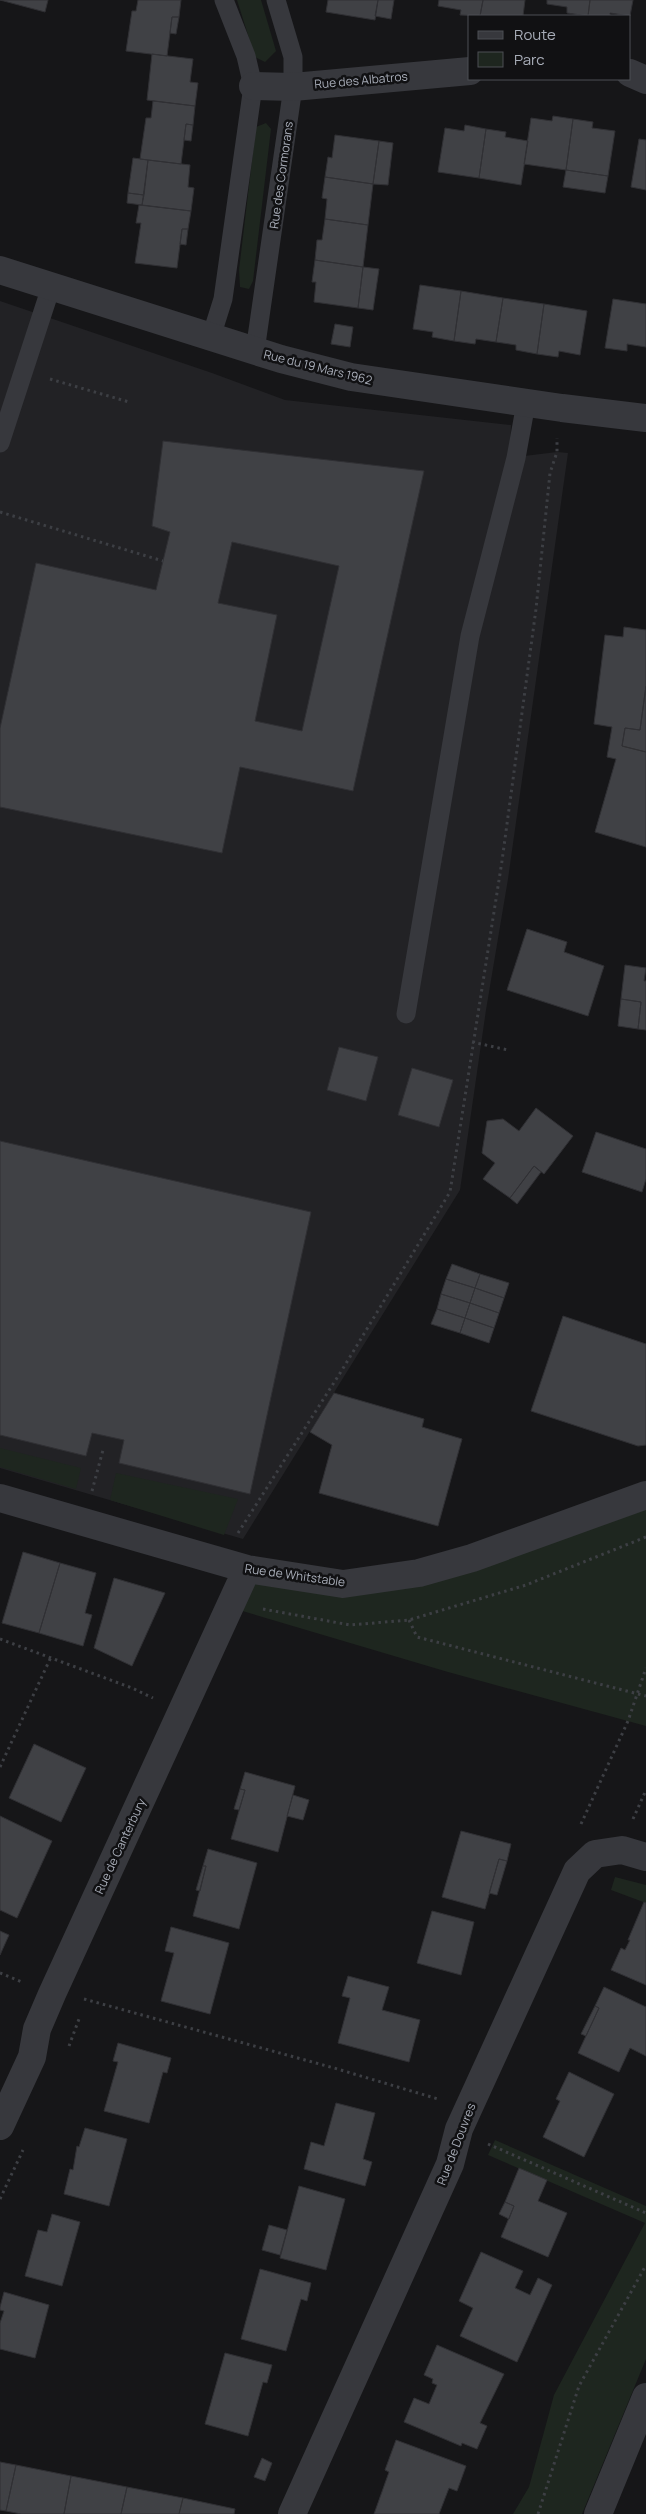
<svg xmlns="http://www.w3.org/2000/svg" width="646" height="2514" viewBox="0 0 646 2514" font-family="Manrope,sans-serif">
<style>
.built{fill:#222225}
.green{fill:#1e261f}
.building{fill:#404145;stroke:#303034;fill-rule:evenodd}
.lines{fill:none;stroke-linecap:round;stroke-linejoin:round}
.path{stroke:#3d3f44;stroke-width:3;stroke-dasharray:2.5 4;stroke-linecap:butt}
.service{stroke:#37383d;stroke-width:19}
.minor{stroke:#37383d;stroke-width:28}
.labels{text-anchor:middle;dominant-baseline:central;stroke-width:5;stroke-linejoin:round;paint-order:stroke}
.street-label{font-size:12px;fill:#a8adb8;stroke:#111113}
</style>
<rect width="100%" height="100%" fill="#161618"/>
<path class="built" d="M0,301L212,373L285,400L511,425L510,452L516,457L557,452L568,453L508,879L486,1010L460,1190L243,1539L0,1468Z"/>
<path class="green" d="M237,0H261L276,51L265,62L255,57Z
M266,123L271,129L253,281L249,289L240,287L239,270L256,127Z
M0,1448L81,1468L76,1489L0,1467Z
M116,1473L238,1499L224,1535L110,1500Z
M646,1495V1726L448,1672L229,1607L247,1569L343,1584Z
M615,1877L646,1885V1903L611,1890Z
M495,2140L646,2206V2359L582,2514H513L529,2487L554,2395L645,2223L488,2155Z"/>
<path class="building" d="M0,0H48L45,12Z
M138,0H181L179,17H172L167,56L126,51L132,11H136Z
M328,0H378L375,20L326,12Z
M378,0H394L391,19L375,16Z
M439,0H483L480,16L460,15L461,10L438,6Z
M483,0H525L523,16H480Z
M547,0H590L588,16L567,13V7L547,4Z
M590,0H633L630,16L610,13V16H588Z
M172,17H179L176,34L170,33Z
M152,54L193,59L190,82L198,83L195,106L147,100Z
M153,101L195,106L193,125L186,124L181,164L140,159L146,118H151Z
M553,116L573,119L566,170L524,164L531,118L552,121Z
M573,119L593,122L592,128L615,131L608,176L566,170Z
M186,124L193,125L191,141L184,140Z
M465,125L486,129L479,178L438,172L445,128L464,131Z
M486,129L506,132L505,137L528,141L521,185L479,178Z
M335,135L379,141L373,184L325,177L328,157L332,158Z
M639,139L646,140V190L631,187Z
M379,141L393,143L388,185L373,184Z
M133,158L148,160L144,195L128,193Z
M148,160L190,165L188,187L194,188L191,211L142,205Z
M566,170L608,176L605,193L563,187Z
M325,177L373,184L368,225L325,219L327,199L322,198Z
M128,193L144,195L142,205L127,203Z
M139,205L191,211L188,229H182L177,268L135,263L141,223H136Z
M325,219L368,225L363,267L315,260L317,240H322Z
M182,229H188L186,245L180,244Z
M315,260L363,267L358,308L314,302L316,282H312Z
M363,267L379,269L373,310L358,308Z
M420,285L461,291L454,341L432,337L433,332L413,329Z
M461,291L503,298L496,342L476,339L475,344L454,341Z
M503,298L544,304L537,354L516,350V345L496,342Z
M613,299L646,304V347L627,344V351L605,348Z
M544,304L587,311L580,355L559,351L558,357L537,354Z
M335,324L353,327L350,347L331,344Z
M163,441L424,471L353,791L240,767L222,853L0,807V728L36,563L156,590L170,532L152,526ZM232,542L339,566L302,731L255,721L277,615L218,603Z
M624,627L646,630V686L640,730L625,728L622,746L646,752V847L595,832L616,759L607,757L612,727L594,724L605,635L623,637Z
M646,686V752L622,746L625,728L640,730Z
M527,929L567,942L564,952L604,966L588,1016L507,990Z
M625,965L646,968L644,981H646V1030L638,1029L641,1002L621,999Z
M621,999L641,1002L638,1029L618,1026Z
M339,1047L378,1057L366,1101L327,1090Z
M412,1068L453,1080L439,1127L398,1115Z
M536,1108L573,1136L544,1174L534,1166L510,1198L483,1179L495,1163L482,1153L487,1121L503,1119L519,1131Z
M596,1132L646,1149V1179L642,1192L582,1172Z
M0,1141L311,1212L250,1494L119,1463L124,1440L92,1433L86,1456L0,1435Z
M534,1166L541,1172L517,1204L510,1198Z
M452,1264L480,1274L475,1288L446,1279Z
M480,1274L509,1283L504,1298L475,1288Z
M446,1279L475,1288L470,1303L441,1294Z
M475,1288L504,1298L499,1313L470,1303Z
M441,1294L470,1303L465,1318L437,1309Z
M470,1303L499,1313L494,1328L465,1318Z
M437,1309L465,1318L460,1333L431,1324Z
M563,1316L646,1344V1445L638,1446L531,1411Z
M465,1318L494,1328L489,1343L460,1333Z
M334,1393L424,1419L422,1427L462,1439L438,1526L319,1493L332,1445L310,1432Z
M23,1552L60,1563L39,1633L2,1623Z
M60,1563L96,1573L85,1613L92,1615L83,1646L39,1633Z
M114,1578L165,1593L132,1666L94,1648Z
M34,1744L86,1768L61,1822L9,1798Z
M245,1772L295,1786L278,1852L231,1839L245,1790L240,1789Z
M240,1789L245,1790L239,1810L234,1809Z
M293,1795L309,1800L303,1820L287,1816Z
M0,1816L52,1841L17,1918L0,1910Z
M461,1831L511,1844L507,1861L499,1859L485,1909L442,1897Z
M208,1849L257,1863L239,1929L193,1916L206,1866H203Z
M499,1859L507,1861L497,1895L489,1893Z
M203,1866H206L200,1891L196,1890Z
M644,1902L646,1903V1985L611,1970L621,1948L625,1950L630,1940H628Z
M432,1911L474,1922L461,1975L417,1963Z
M171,1927L229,1943L210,2014L161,2001L174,1953L165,1951Z
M0,1931L9,1935L0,1955Z
M348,1976L389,1987L382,2010L420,2020L409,2062L338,2043L350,1998L342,1996Z
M604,1987L646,2007V2056L630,2048L619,2072L578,2053L599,2008L595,2006Z
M595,2006L599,2008L586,2036L581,2034Z
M118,2043L171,2058L167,2073L163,2072L149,2123L104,2111L118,2062L113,2061Z
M569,2072L614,2094L584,2157L543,2137L560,2101L556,2099Z
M336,2103L375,2113L363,2159L372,2162L365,2186L304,2169L311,2142L324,2146Z
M85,2128L127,2139L109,2206L64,2194L70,2169L73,2170L77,2146L79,2147Z
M519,2168L547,2180L538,2201L567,2213L548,2257L501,2237L514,2206L505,2202Z
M299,2186L345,2199L326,2270L280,2258Z
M505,2202L514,2206L509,2219L499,2214Z
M52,2214L80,2222L62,2286L25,2276L38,2230L47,2232Z
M269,2225L287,2230L280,2255L262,2250Z
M481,2252L523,2271L515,2288L530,2295L538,2278L552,2285L517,2362L460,2336L473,2308L459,2301Z
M260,2269L311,2283L307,2301L301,2299L286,2351L241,2339Z
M4,2292L49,2305L35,2358L0,2349V2323L4,2311L0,2310V2307Z
M437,2345L504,2374L480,2423L487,2426L477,2449L462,2443L461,2446L404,2422L414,2398L429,2404L437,2385L432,2383L433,2379L424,2375Z
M225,2353L272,2365L267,2383L263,2382L248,2436L205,2424Z
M396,2440L466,2466L457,2491L449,2488L439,2514H374L389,2472L385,2470Z
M262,2458L272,2463L265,2481L254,2477Z
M0,2462L16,2465L6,2511L0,2510Z
M16,2465L71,2476L64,2514H21L6,2511Z
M71,2476L127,2487L121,2514H64Z
M127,2487L183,2498L179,2514H121Z
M183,2498L235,2509L234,2514H179Z"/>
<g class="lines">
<path class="path" d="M50,379L129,402
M0,512L163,561
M472,1042L508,1050
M92,1491L103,1450
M238,1533L342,1370L450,1192L502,861L536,609L550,473L557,452V438
M263,1609L350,1625L409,1620L526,1585L646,1537
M409,1620L417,1637L646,1696
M0,1639L132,1688L153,1698
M0,1767L51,1657
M633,1819L646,1790
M581,1824L628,1721L646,1668
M0,1973L22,1982
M84,1999L334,2068L438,2099
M69,2046L79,2019
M488,2144L646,2213
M0,2199L23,2150
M538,2514L579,2386L646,2265"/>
<path class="service" d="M211,337L223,299L253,86L246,56L224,0
M255,351L293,87V57L276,0
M0,443L51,287
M406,1014L470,636L516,458L526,403"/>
<path class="minor" d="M630,73L646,80
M253,86L293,87L470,71
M0,270L281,359L351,377L562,408L646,418
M0,1498L247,1569L343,1584L419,1573L472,1558L646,1495
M0,2126L32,2057L37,2029L52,1994L247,1569
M292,2514L450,2164L459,2129L577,1871L595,1854L622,1850L646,1857
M598,2514L646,2397"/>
</g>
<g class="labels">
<g class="street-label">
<text transform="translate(361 80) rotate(-5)">Rue des Albatros</text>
<text transform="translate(281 175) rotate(-82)">Rue des Cormorans</text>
<text transform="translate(318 367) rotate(14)">Rue du 19 Mars 1962</text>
<text transform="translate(295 1575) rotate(8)">Rue de Whitstable</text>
<text transform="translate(120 1846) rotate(-65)">Rue de Canterbury</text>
<text transform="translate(456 2144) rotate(-69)">Rue de Douvres</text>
</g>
</g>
<rect x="468" y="15" width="162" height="65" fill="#111113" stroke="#4d4f55"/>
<rect x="478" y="31" width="25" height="8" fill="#37383d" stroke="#4d4f55"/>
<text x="514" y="40" font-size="15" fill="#a8adb8">Route</text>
<rect x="478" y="52" width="25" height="15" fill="#1e261f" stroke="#4d4f55"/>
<text x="514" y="65" font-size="15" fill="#a8adb8">Parc</text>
</svg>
